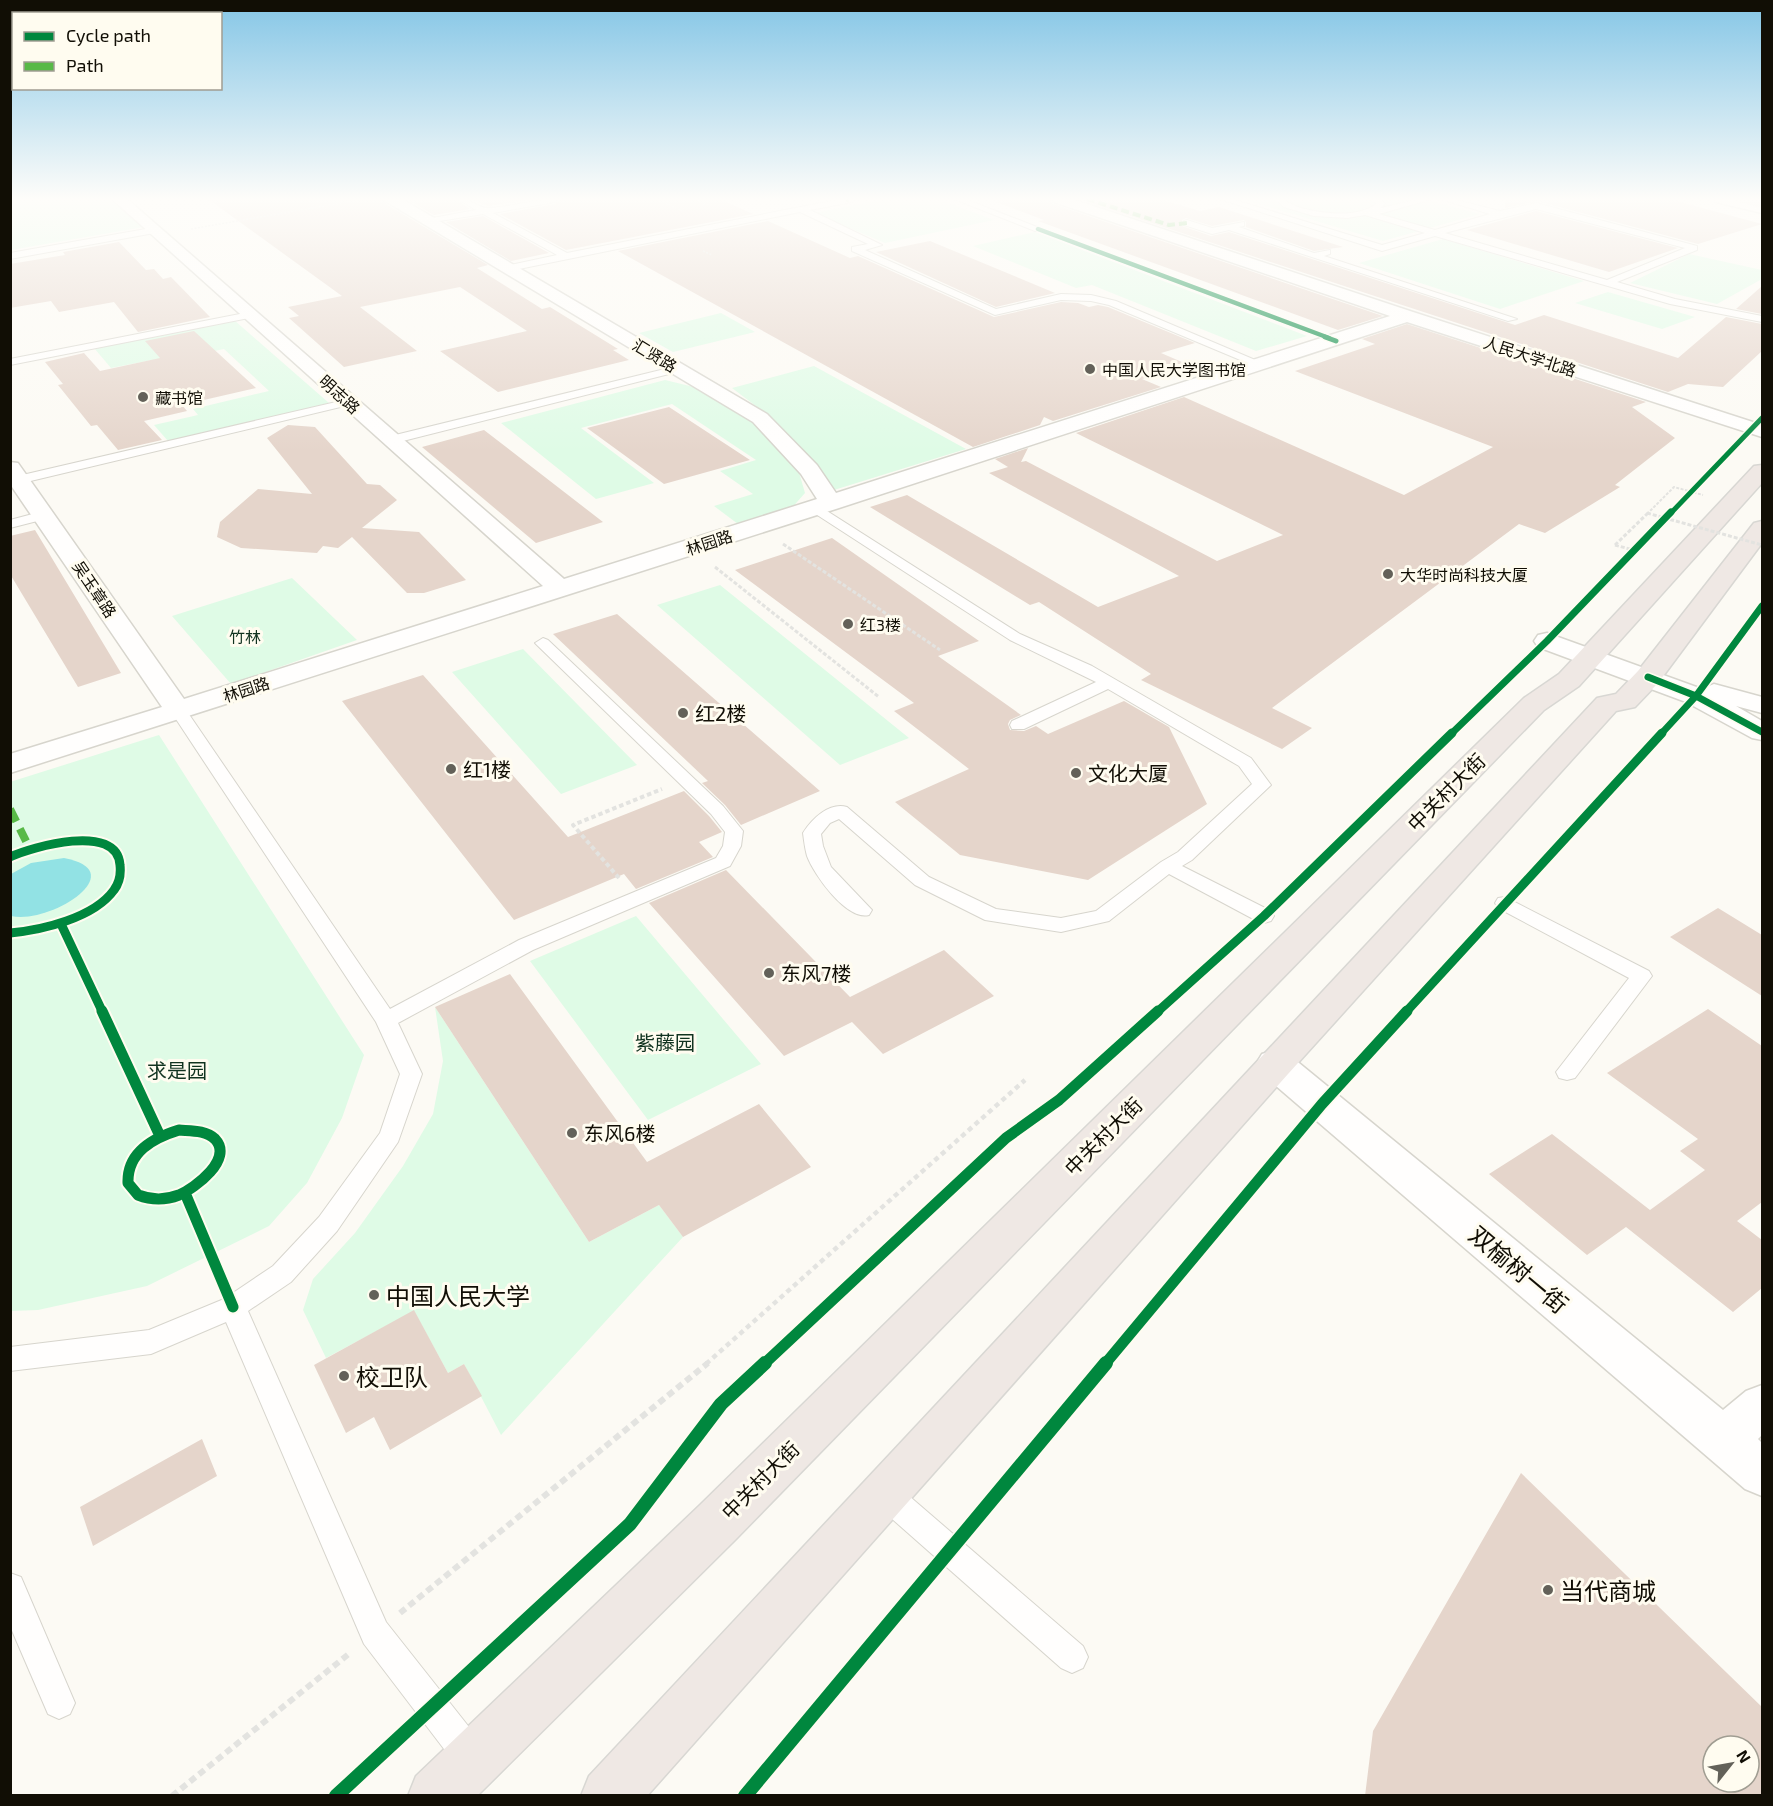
<svg xmlns="http://www.w3.org/2000/svg" width="1773" height="1806" viewBox="0 0 1773 1806" font-family="'Exo 2','Noto Sans SC',sans-serif">
<style>
.green{fill:#dffbe6}
.water{fill:#92e2e4}
.building{fill:#e5d5cb;fill-rule:evenodd}
.lines{fill:none;stroke-linecap:round;stroke-linejoin:round}
.lane-casing{stroke:#d7d5cd;stroke-width:2}
.street-casing{stroke:#d7d5cd;stroke-width:3}
.secondary-casing{stroke:#d7d5cd;stroke-width:3}
.primary-casing{stroke:#d8d7d3;stroke-width:3}
.path-far5{stroke:#e3e3e0;stroke-width:1.5;stroke-dasharray:2 1.5;stroke-linecap:butt}
.path-far4{stroke:#e3e3e0;stroke-width:2;stroke-dasharray:3 1.5;stroke-linecap:butt}
.path-far3{stroke:#e3e3e0;stroke-width:3;stroke-dasharray:4 2;stroke-linecap:butt}
.path-far2{stroke:#e3e3e0;stroke-width:4;stroke-dasharray:4.5 3;stroke-linecap:butt}
.path-far1{stroke:#e3e3e0;stroke-width:4.5;stroke-dasharray:5 4;stroke-linecap:butt}
.path{stroke:#e3e3e0;stroke-width:6;stroke-dasharray:7 4.5;stroke-linecap:butt}
.lane{fill:#fffefd;fill-rule:evenodd}
.street{fill:#fffefd;fill-rule:evenodd}
.secondary{fill:#fffefd;fill-rule:evenodd}
.primary{fill:#efe8e4;fill-rule:evenodd}
.path-bridge{stroke:#e3e3e0;stroke-width:3;stroke-dasharray:4 2;stroke-linecap:butt}
.quiet-far1{stroke:#58b947;stroke-width:4;stroke-dasharray:8 4;stroke-linecap:butt}
.quiet{stroke:#58b947;stroke-width:8;stroke-dasharray:14 8;stroke-linecap:butt}
.cycleway-far5-casing{stroke:#fffcf0;stroke-width:6}
.cycleway-far4-casing{stroke:#fffcf0;stroke-width:8}
.cycleway-far3-casing{stroke:#fffcf0;stroke-width:10}
.cycleway-far2-casing{stroke:#fffcf0;stroke-width:13}
.cycleway-far1-casing{stroke:#fffcf0;stroke-width:15}
.cycleway-casing{stroke:#fffcf0;stroke-width:17}
.cycleway-far5{stroke:#00873e;stroke-width:4.5}
.cycleway-far4{stroke:#00873e;stroke-width:5}
.cycleway-far3{stroke:#00873e;stroke-width:7}
.cycleway-far2{stroke:#00873e;stroke-width:9}
.cycleway-far1{stroke:#00873e;stroke-width:11}
.cycleway{stroke:#00873e;stroke-width:14}
.poi-dot{fill:#636159;stroke:#fffcf0;stroke-width:2}
.labels{text-anchor:middle;dominant-baseline:central;stroke-width:6;stroke-linejoin:round;paint-order:stroke}
.far-street-label{font-size:16px;fill:#110e05;stroke:#fffcf0}
.far-poi-label{font-size:16px;fill:#110e05;stroke:#fffcf0;text-anchor:start}
.far-park-label{font-size:16px;fill:#113320;stroke:#fffcf0}
.poi-label{font-size:20px;fill:#110e05;stroke:#fffcf0;text-anchor:start}
.street-label{font-size:20px;fill:#110e05;stroke:#fffcf0}
.park-label{font-size:20px;fill:#113320;stroke:#fffcf0}
.near-street-label{font-size:24px;fill:#110e05;stroke:#fffcf0}
.near-poi-label{font-size:24px;fill:#110e05;stroke:#fffcf0;text-anchor:start}
</style>
<rect width="100%" height="100%" fill="#fcfaf4"/>
<path class="green" d="M10,199H111L144,227L11,250Z
M884,199H938L994,220L885,243L814,213Z
M1242,199H1424L1480,214L1383,241Z
M1035,232L1307,336L1256,351L1092,285L1076,288L973,246Z
M1443,239L1584,281L1500,309L1359,263Z
M1689,254L1762,270V279L1717,304L1630,283Z
M1608,292L1695,317L1662,329L1575,303Z
M721,313L755,332L673,352L639,333Z
M234,320L329,403L168,441L154,425L198,415L193,409L269,391L224,349L156,363L152,360L111,368L94,348Z
M814,366L966,449L834,490L765,413L732,388Z
M665,380L698,388L753,422L796,462L805,493L790,510L738,524L714,506L753,494L720,471L756,460L672,404L581,428L654,483L596,499L501,423Z
M292,578L357,640L231,684L172,616Z
M720,585L909,738L840,765L657,605Z
M523,649L637,765L561,794L452,672Z
M159,735L364,1055L342,1118L307,1183L269,1226L147,1286L38,1310L11,1311L10,782Z
M636,916L761,1064L648,1120L530,961Z
M435,1007L589,1242L659,1205L683,1237L501,1435L464,1364L448,1373L414,1311L326,1358L303,1310L313,1279L355,1233L403,1166L433,1114L443,1061Z"/>
<path class="water" d="M64,858C134,871 50,925 11,916V874L31,863Z"/>
<path class="building" d="M208,199H383L386,204L488,265L477,268L542,309L550,307L618,349L613,350L629,360L498,392L440,351L527,331L460,287L360,307L417,351L344,367L289,318L299,316L288,307L342,296Z
M406,199H456L470,209L434,215Z
M470,199H537L488,206Z
M561,199H720L753,214L566,250L500,214L555,204Z
M997,199H1050L1053,204L1383,316L1338,330L1038,221L1044,220L996,202Z
M1078,199H1160L1200,211L1219,207L1343,247L1314,251L1246,227V222L1244,220L1212,226L1186,218L1182,220V226L1211,236L1229,232L1515,325L1544,315L1678,358L1726,317L1762,324V351L1723,387L1688,384L1668,392Z
M1505,199H1669L1762,224L1698,244L1537,201L1505,208Z
M1536,211L1678,248L1609,272L1467,230Z
M483,216L549,253L511,261L446,222Z
M768,221L850,258L858,256L994,317L1061,302L1078,303L1089,307L1098,305L1108,307L1195,343L1161,353L1189,365L1142,379L1161,387L1053,421L1044,417L1040,425L973,447L618,251Z
M930,241L1055,293L996,307L876,252Z
M119,242L146,270L154,269L163,279L171,277L210,317L138,332L114,302L59,312L51,301L10,308V264L65,255L63,252Z
M1762,286V314L1736,309Z
M1407,324L1646,402L1632,407L1675,438L1615,485L1620,487L1545,533L1519,524L1272,708L1312,728L1282,749L1141,680L1151,674L1039,602L1030,605L870,507L907,495L1098,607L1179,576L989,473L1008,467L995,459L1028,448L1021,462L1026,461L1217,561L1283,535L1076,433L1184,397L1404,495L1493,447L1295,371L1375,344L1362,339Z
M194,331L256,388L182,405L187,411L144,421L162,440L118,450L97,425L91,426L58,385L63,384L45,362L84,353L100,371L160,358L145,341Z
M669,407L750,460L664,484L587,428Z
M288,425L315,427L367,484L380,485L397,500L362,528L419,532L466,580L424,593H407L352,537L338,548L323,546L317,553L241,548L217,537L220,522L258,489L312,494L267,438Z
M484,430L603,522L536,543L422,447Z
M35,530L121,673L78,687L10,574V536Z
M832,538L979,641L938,656L1021,715L1010,720L1008,724L1010,730L1024,731L1036,726L1048,734L1124,701L1169,727L1207,804L1088,880L960,855L895,802L969,769L894,711L914,703L735,570Z
M617,614L820,791L741,825L725,805L702,783L708,781L553,634Z
M423,675L568,837L684,791L709,816L722,832L699,842L713,857L636,889L624,874L514,920L342,701Z
M726,870L850,997L944,950L994,996L883,1054L852,1022L784,1056L649,903Z
M1718,908L1762,935V996L1670,937Z
M510,974L647,1162L759,1104L811,1167L683,1237L659,1205L589,1242L435,1007Z
M1708,1009L1762,1046V1202L1737,1221L1762,1240V1288L1733,1312L1626,1227L1587,1255L1489,1174L1552,1134L1650,1210L1705,1170L1680,1151L1698,1139L1607,1073Z
M414,1310L448,1373L464,1364L482,1396L390,1450L374,1417L346,1433L314,1365Z
M202,1439L217,1476L93,1546L80,1507Z
M1521,1473L1762,1707V1796H1365L1373,1731ZM1713,1746H1749V1782H1713Z"/>
<g class="lines">
<g class="lane-casing">
<path id="lane" d="M458,199C471,198 478,208 488,208C512,207 535,199 559,199L555,202L493,213L567,253L841,199H856L852,202L810,210L882,245L865,250L996,309L1061,294L1091,295L1116,301L1267,365L1261,368L1257,367L1109,305L1091,301L1061,300L995,315L852,251V247L868,244L800,212L509,271L506,270V266L557,255L483,214L427,223V219L476,210Z
M954,199H965L1042,229L1035,231Z
M1220,199H1232L1382,245L1425,233L1365,215L1347,218L1314,216L1284,207L1275,199C1285,198 1291,205 1301,208C1323,214 1358,218 1376,204L1373,199H1381L1385,204L1381,208L1419,199H1432L1379,214L1435,230L1490,214L1440,199H1452L1500,211L1536,203L1697,246V250L1617,282L1675,299L1762,316V322L1670,304L1435,236L1382,251ZM1536,209L1685,248L1607,280L1445,233Z
M1187,220L1212,228L1244,222V226L1239,227L1314,253L1330,250V254L1324,256L1517,319L1508,321L1229,230L1212,234L1184,225V221Z
M157,227L160,228V232L10,259V253Z
M250,312L254,313V317L10,365V359Z
M677,366L683,369L681,371L391,444L385,440L387,437Z
M349,399L353,400V404L18,484L12,480L18,476Z
M816,504L1020,634L1092,666L1251,758L1271,785L1192,860L1182,866L1271,911L1274,916L1271,921L1264,923L1257,921L1169,874L1109,921L1061,932L985,920L915,885L839,819L830,823L821,834L823,846L831,867L872,910L869,915C847,921 814,875 807,856C805,849 804,841 803,833C812,819 829,802 847,807L929,877L996,909L1061,918L1096,911L1161,862L1178,852L1252,784L1239,766L1108,689L1024,729H1012L1010,725L1012,721L1096,682L1010,640L811,511L809,508L811,505Z
M44,511L49,512L51,515L49,518L10,528V520Z
M543,638L548,640L723,806L743,831L741,846L730,866L533,950L398,1023L422,1074L398,1142L337,1231L291,1282L248,1311L386,1622L484,1746L488,1758L484,1770L472,1774L460,1770L364,1644L226,1322L151,1354L10,1371V1347L149,1330L224,1299L273,1266L319,1217L380,1133L400,1074L376,1022L170,710L172,707H184L390,1009L519,940L716,858L723,846L725,832L711,814L538,646L535,643Z
M1505,897L1649,971L1652,976L1575,1078L1567,1080L1559,1078L1556,1072L1629,978L1498,908L1495,903L1498,898Z
M884,1479L894,1483L1083,1646L1088,1657L1083,1668L1072,1673L1061,1668L874,1503L870,1493L874,1483Z
M10,1573L21,1577L75,1703L70,1714L59,1719L48,1714L10,1626Z"/>
</g>
<g class="street-casing">
<path id="street" d="M112,199H127L564,579L817,499L801,474L753,422L387,202L385,199H402L767,414L817,465L836,493L1390,316L1054,202L1052,199H1072L1413,312L1762,425V437L1407,322L839,508L10,773V754L162,707L10,484V462L18,463L184,699L543,586Z
M1275,1050L1288,1054L1723,1410L1746,1391L1762,1385V1435L1758,1439L1762,1443V1496L1745,1489L1262,1074L1256,1064L1262,1054Z"/>
</g>
<g class="secondary-casing">
<path id="secondary" d="M1714,199H1737L1762,205V213L1716,202Z
M1547,633L1702,689L1714,684L1762,697V713L1736,706L1762,721V740L1752,738L1686,702L1538,647L1534,641L1538,635Z"/>
</g>
<g class="primary-casing">
<path id="primary" d="M1735,199L1762,200V208L1737,202Z
M1762,465V483L1579,686L1544,710L736,1539L477,1796H408L416,1776L700,1505L1524,698L1559,674L1754,466Z
M1762,521V543L1658,683L1635,707L1616,711L1288,1074L647,1796H581L589,1776L1597,698L1616,694L1638,671L1754,523Z"/>
</g>
<path class="path-far5" d="M656,199L683,211
M694,199L709,206
M191,229L364,199
M703,251L712,255"/>
<path class="path-far4" d="M1647,514L1674,487L1703,495"/>
<path class="path-far3" d="M783,544L940,650
M1615,545L1649,512
M1615,545L1633,550
M715,567L879,697"/>
<path class="path-far2" d="M619,878L573,825L662,789"/>
<path class="path-far1" d="M706,1364L1025,1080"/>
<path class="path" d="M400,1613L708,1363
M172,1796L350,1653"/>
<use href="#lane" class="lane"/>
<use href="#street" class="street"/>
<use href="#secondary" class="secondary"/>
<use href="#primary" class="primary"/>
<path class="path-bridge" d="M1647,513L1762,545"/>
<path class="quiet-far1" d="M846,199L849,200
M1087,199L1169,225L1187,223"/>
<path class="quiet" d="M10,809L30,849"/>
<g class="cycleway-far5-casing">
<path id="cycleway-far5" d="M1038,229L1329,338"/>
</g>
<g class="cycleway-far4-casing">
<path id="cycleway-far4" d="M1325,337L1336,341
M1670,514L1762,418"/>
</g>
<g class="cycleway-far3-casing">
<path id="cycleway-far3" d="M1648,677L1696,696L1762,732
M1451,734L1547,641L1671,512
M1661,734L1696,696L1762,606"/>
</g>
<g class="cycleway-far2-casing">
<path id="cycleway-far2" d="M10,857C32,847 117,822 120,865C121,874 120,882 114,890C94,918 42,930 10,933
M61,924L103,1013
M1156,1013L1264,916L1452,733
M1405,1013L1662,733"/>
</g>
<g class="cycleway-far1-casing">
<path id="cycleway-far1" d="M102,1011L160,1136
M179,1130C190,1131 206,1130 215,1139C234,1159 195,1188 179,1195C166,1200 151,1200 138,1195L128,1183C127,1152 153,1138 179,1130Z
M185,1193L233,1307
M764,1364L1006,1138L1059,1100L1158,1011
M1105,1364L1322,1104L1407,1011"/>
</g>
<g class="cycleway-casing">
<path id="cycleway" d="M336,1796L630,1524L721,1404L765,1363
M745,1796L1106,1363"/>
</g>
<use href="#cycleway-far5" class="cycleway-far5"/>
<use href="#cycleway-far4" class="cycleway-far4"/>
<use href="#cycleway-far3" class="cycleway-far3"/>
<use href="#cycleway-far2" class="cycleway-far2"/>
<use href="#cycleway-far1" class="cycleway-far1"/>
<use href="#cycleway" class="cycleway"/>
</g>
<linearGradient id="sky" x2="0" y2="1"><stop stop-color="#85c6e6"/><stop offset="0.44" stop-color="#fefdfa"/><stop offset="1" stop-color="#fefdfa" stop-opacity="0"/></linearGradient>
<rect width="1773" height="452" fill="url(#sky)"/>
<g class="poi-dot">
<circle cx="1090" cy="369" r="6"/>
<circle cx="143" cy="397" r="6"/>
<circle cx="1388" cy="574" r="6"/>
<circle cx="848" cy="624" r="6"/>
<circle cx="683" cy="713" r="6"/>
<circle cx="451" cy="769" r="6"/>
<circle cx="1076" cy="773" r="6"/>
<circle cx="769" cy="973" r="6"/>
<circle cx="572" cy="1133" r="6"/>
<circle cx="374" cy="1295" r="6"/>
<circle cx="344" cy="1376" r="6"/>
<circle cx="1548" cy="1590" r="6"/>
</g>
<g class="labels">
<g class="far-street-label">
<text transform="translate(655 355) rotate(31)">汇贤路</text>
<text transform="translate(1530 356) rotate(18)">人民大学北路</text>
<text transform="translate(340 394) rotate(42)">明志路</text>
<text transform="translate(709 542) rotate(-18)">林园路</text>
<text transform="translate(95 589) rotate(56)">吴玉章路</text>
<text transform="translate(246 689) rotate(-18)">林园路</text>
</g>
<g class="far-poi-label">
<text x="1102" y="369">中国人民大学图书馆</text>
<text x="155" y="397">藏书馆</text>
<text x="1400" y="574">大华时尚科技大厦</text>
<text x="860" y="624">红3楼</text>
</g>
<g class="far-park-label">
<text x="245" y="636">竹林</text>
</g>
<g class="poi-label">
<text x="695" y="713">红2楼</text>
<text x="463" y="769">红1楼</text>
<text x="1088" y="773">文化大厦</text>
<text x="781" y="973">东风7楼</text>
<text x="584" y="1133">东风6楼</text>
</g>
<g class="street-label">
<text transform="translate(1446 792) rotate(-45)">中关村大街</text>
<text transform="translate(1103 1136) rotate(-45)">中关村大街</text>
<text transform="translate(760 1480) rotate(-45)">中关村大街</text>
</g>
<g class="park-label">
<text x="665" y="1042">紫藤园</text>
<text x="177" y="1070">求是园</text>
</g>
<g class="near-street-label">
<text transform="translate(1519 1269) rotate(40)">双榆树一街</text>
</g>
<g class="near-poi-label">
<text x="386" y="1295">中国人民大学</text>
<text x="356" y="1376">校卫队</text>
<text x="1560" y="1590">当代商城</text>
</g>
</g>
<rect width="1773" height="1806" fill="none" stroke="#110e05" stroke-width="24"/>
<rect x="12" y="12" width="210" height="78" fill="#fffcf0" stroke="#a09d92" stroke-width="1.5"/>
<rect x="24" y="32" width="30" height="9" fill="#00873e" stroke="#a09d92" stroke-width="1.5"/>
<text x="66" y="42" font-size="18" fill="#110e05">Cycle path</text>
<rect x="24" y="62" width="30" height="9" fill="#58b947" stroke="#a09d92" stroke-width="1.5"/>
<text x="66" y="72" font-size="18" fill="#110e05">Path</text>
<g transform="translate(1731 1764) rotate(59)"><circle r="28" fill="#fffcf0" stroke="#a09d92" stroke-width="1.5"/>
<path d="M0-4.5L10 22L0 15L-10 22Z" fill="#636159"/>
<text y="-9" font-size="16" font-weight="bold" text-anchor="middle" fill="#110e05">N</text>
</g>
</svg>
